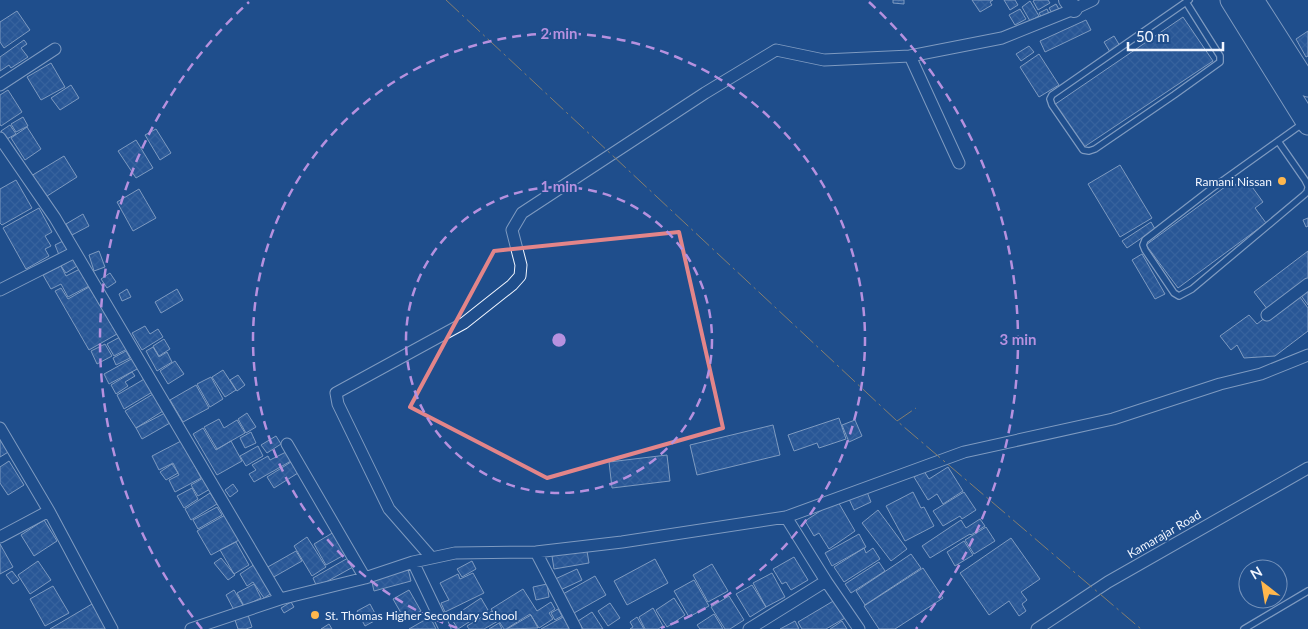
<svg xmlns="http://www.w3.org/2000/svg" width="1308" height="629" viewBox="0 0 1308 629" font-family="Lato,sans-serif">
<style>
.building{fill:url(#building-cross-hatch);stroke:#f2f6ff}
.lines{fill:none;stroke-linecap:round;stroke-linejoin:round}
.lane-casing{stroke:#f2f6ff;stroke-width:8}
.street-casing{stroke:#f2f6ff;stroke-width:13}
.secondary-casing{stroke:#f2f6ff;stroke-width:18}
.highway-casing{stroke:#f2f6ff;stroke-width:23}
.lane{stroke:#1f4e8c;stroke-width:5.5}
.street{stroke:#1f4e8c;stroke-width:11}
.secondary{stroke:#1f4e8c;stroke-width:16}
.highway{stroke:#1f4e8c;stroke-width:21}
.power{stroke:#ffb74d;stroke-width:1;stroke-dasharray:18 4 2.5 4;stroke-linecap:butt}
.marked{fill:none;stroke:#e38589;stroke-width:4;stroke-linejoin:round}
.ring{fill:none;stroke:#b691df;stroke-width:2.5;stroke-dasharray:9 6}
.poi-dot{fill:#ffb74d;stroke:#1f4e8c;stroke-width:2}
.labels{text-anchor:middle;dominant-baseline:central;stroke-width:4;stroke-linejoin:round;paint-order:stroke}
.poi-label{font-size:12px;fill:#f2f6ff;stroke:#1f4e8c;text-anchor:end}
.street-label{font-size:12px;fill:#f2f6ff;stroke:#1f4e8c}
.centre{fill:#b691df;stroke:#1f4e8c;stroke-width:2.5}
.ring-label{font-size:15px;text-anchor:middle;font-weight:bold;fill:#b691df;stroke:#1f4e8c;stroke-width:4;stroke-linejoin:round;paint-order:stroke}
</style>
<defs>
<pattern id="building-cross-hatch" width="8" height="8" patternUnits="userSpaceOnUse" patternTransform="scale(1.25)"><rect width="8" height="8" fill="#3563a3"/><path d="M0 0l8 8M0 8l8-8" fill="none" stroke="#537ab1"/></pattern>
</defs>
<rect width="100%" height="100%" fill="#1f4e8c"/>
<path class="building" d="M893,0H904V4L893,3Z
M972,0H993L990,2L992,5L980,12Z
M1004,0H1015L1018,5L1010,10Z
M1035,0H1048L1050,3L1038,10L1033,1Z
M1030,1L1039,16L1030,21L1022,7Z
M1056,4L1060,11L1053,15L1049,8Z
M1020,9L1026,19L1015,25L1009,15Z
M1047,9L1050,16L1043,20L1039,13Z
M17,11L30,30L4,48L0,42V22Z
M1183,17L1213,61L1084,147L1054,105Z
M1086,20L1091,30L1045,52L1040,41Z
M1308,31V56L1306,57L1296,39Z
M1114,36L1120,46L1110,52L1104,42Z
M24,40L27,44L21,48L28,57L11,68L9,65L0,71V57Z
M1029,46L1034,52L1021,61L1016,54Z
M1039,54L1059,85L1039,97L1020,67Z
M51,63L65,87L41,100L27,77Z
M71,85L79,98L60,110L51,98Z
M8,90L22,112L1,126L0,124V95Z
M23,117L28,126L16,132L11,124Z
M10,125L16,134L7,139L1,131Z
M27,127L41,149L25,160L11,138Z
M156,129L171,153L160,160L145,135Z
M136,140L153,168L136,178L118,151Z
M64,156L77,177L44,198L31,176Z
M1120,165L1152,218L1120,237L1088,184Z
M16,180L32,208L2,225L0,223V189Z
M1233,181L1237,187L1245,182L1247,185L1250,184L1263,202L1255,208L1266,223L1178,288L1146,245Z
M139,189L156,218L133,231L117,202Z
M39,208L52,232L45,236L51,246L45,249L49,256L26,269L3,228Z
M83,214L89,226L72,235L66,224Z
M1308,218V226L1306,227L1303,220Z
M1151,222L1155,229L1127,248L1122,241Z
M63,241L68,251L59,255L55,245Z
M99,251L105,267L94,271L89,255Z
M1308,251V280L1268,310L1254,292Z
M1142,254L1165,294L1155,299L1132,260Z
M73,259L77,266L66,273L61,266Z
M61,266L66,276L80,269L89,286L68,297L61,284L51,289L43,275Z
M110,273L116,282L107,288L101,279Z
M89,287L117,334L89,350L55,291L61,288L68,299Z
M1308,288V305L1300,294Z
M127,289L131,297L122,301L119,294Z
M177,289L183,300L161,313L155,302Z
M1297,293L1308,308V331L1275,356L1244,358L1237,345L1231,350L1220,336L1249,315L1257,324Z
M145,326L150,334L158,329L163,337L142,350L132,333Z
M120,337L127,349L114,356L107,344Z
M164,339L170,349L159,356L153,346Z
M105,344L112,356L97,364L91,351Z
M153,347L159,357L167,352L172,362L157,371L146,351Z
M126,351L130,358L116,365L113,358Z
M133,358L139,368L109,384L104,374Z
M175,361L184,374L168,384L160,371Z
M223,370L236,390L225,397L212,377Z
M132,372L135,376L125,382L128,386L116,394L111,385Z
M238,375L245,385L237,391L230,380Z
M211,377L223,399L210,407L197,384Z
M146,378L154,391L124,409L117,395Z
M196,385L209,408L183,422L170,400Z
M153,394L163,411L136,428L125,411Z
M165,413L170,423L142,439L136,428Z
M247,413L256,427L246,433L238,419Z
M839,418L846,439L819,448L817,443L794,451L788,435Z
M219,419L224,428L237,420L245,433L217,449L204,427Z
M855,420L862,436L849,442L842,425Z
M773,425L780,455L697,475L690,445Z
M203,428L216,450L231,441L242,461L217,475L193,434Z
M251,432L256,443L245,448L240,438Z
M0,435L10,451L0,457Z
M276,436L281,444L267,453L261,445Z
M183,440L188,453L201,478L175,492L169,480L179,475L173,463L159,470L152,456Z
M258,446L263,456L246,466L240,456Z
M286,452L291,461L254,482L249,474L256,470L252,465L268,456L270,460Z
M667,455L670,481L612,488L609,462Z
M9,461L24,485L8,495L0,483V467Z
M291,462L298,473L274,488L267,477Z
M172,464L178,473L166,480L160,472Z
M948,467L963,491L943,504L937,494L928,500L914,477L924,471L929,479Z
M203,478L210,489L198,496L191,485Z
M233,484L238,491L230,497L225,490Z
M192,488L198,499L184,508L177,496Z
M867,492L871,502L854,510L849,499Z
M913,492L921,508L924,507L934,526L905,541L886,506Z
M964,492L976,510L962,519L960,516L943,526L933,511Z
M210,493L217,504L191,520L185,509Z
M837,500L855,531L829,549L819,533L814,536L805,521Z
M217,507L222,515L198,529L193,520Z
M878,510L907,549L891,561L862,523Z
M225,515L239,540L211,555L197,531Z
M980,519L985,526L971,535L970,534L930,558L922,546L961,520L966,528Z
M44,520L57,541L34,556L21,535Z
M986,527L995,541L974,554L965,540Z
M334,532L346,554L326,565L314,544Z
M859,534L866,547L832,566L825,553Z
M307,537L326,567L312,576L294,546Z
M1011,538L1040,579L1021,592L1027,600L1022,604L1026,611L1019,616L1009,601L989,615L960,573Z
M964,541L973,555L955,566L947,552Z
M236,542L249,565L234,574L220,550Z
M0,544L13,567L0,574Z
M864,548L866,553L873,548L880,559L844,582L834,567Z
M296,551L302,561L272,578L266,568Z
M587,551L589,563L554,569L552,556Z
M911,554L921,568L865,605L856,591Z
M794,557L808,580L791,590L786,582L782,584L773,569Z
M221,558L235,575L228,580L214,563Z
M348,558L353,567L317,587L313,578Z
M655,559L668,583L627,605L614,581Z
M38,561L51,580L30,594L18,575Z
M472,561L476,569L462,577L457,569Z
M879,562L885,571L851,593L845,584Z
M255,564L273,592L264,598L253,582L247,586L240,574Z
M712,564L728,591L708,602L693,575Z
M923,568L943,598L895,629H879L864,606Z
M408,569L411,581L374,591L371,578Z
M577,569L582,580L558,591L553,580Z
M12,571L19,580L13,584L6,575Z
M473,573L484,593L445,612L441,603L449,600L440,583L458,574L460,579Z
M772,573L785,597L766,607L753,583Z
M595,576L606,595L574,613L563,594Z
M694,580L709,606L689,617L674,591Z
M254,584L261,598L244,606L237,593Z
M547,584L549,597L536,600L533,587Z
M752,585L766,607L750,617L736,594Z
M53,586L69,613L45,626L30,599Z
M523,589L537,611L551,602L555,609L549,613L553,619L539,628L530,614L506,629H504L491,609Z
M234,590L244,607L235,612L226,595Z
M409,590L421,611L405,620L393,599Z
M729,596L744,620L730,629H725L711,607Z
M481,598L488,610L458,629L451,618Z
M674,598L685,615L667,627L656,610Z
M835,600L845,618L826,629H802L798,622Z
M291,602L294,607L284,613L281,608Z
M610,603L620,618L608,626L598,611Z
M92,604L107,629H50Z
M370,604L378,619L365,626L357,611Z
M653,608L663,626L658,629H645L639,617Z
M558,609L562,616L555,620L551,613Z
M492,611L498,621L484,629H469L467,626Z
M592,612L603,629H583L578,621Z
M714,614L723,629H700L697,625Z
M248,615L252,627L246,629H238L235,620Z
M531,615L538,628L507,629Z
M430,617L436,629H409Z
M563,617L570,629H541Z
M637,617L644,629H630L633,627L630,622Z
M795,621L799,629H780Z
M842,621L847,629H830Z
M499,623L502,629H489Z
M329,624L332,629H321Z"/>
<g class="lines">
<g class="lane-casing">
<path id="lane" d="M1186,2L1220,56V62L1174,95L1095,149L1089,151L1083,150L1052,105L1050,99L1052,95L1189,0
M1302,124L1211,189L1145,240L1143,245L1145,250L1174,293L1179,296L1192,289L1304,195L1307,192L1308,188
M1278,141L1305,180L1308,186
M1244,629L1308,591"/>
</g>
<g class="street-casing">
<path id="street" d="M910,56L1002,38L1074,9L1093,0
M0,85L55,49
M0,138L55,218L280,599
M0,290L75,252
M1267,315L1308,284
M0,428L49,511L112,629
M287,444L365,578
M786,517L826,581L859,629
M0,537L49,511
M536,552L576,629
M431,557L389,509L338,404L336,393L464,323L512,285L520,276L521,265L512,230L522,213L705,93L776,50L824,60L910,56L959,163
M413,562L445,629
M191,629L280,599L365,578L413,562L455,553L536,552L622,542L786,517L964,452L1113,419L1220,384L1261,374L1308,355
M749,629L826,581
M1037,629L1108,582L1308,468"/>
</g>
<g class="secondary-casing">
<path id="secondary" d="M1067,0L1074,9"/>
</g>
<g class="highway-casing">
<path id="highway" d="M1231,0L1308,124
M1253,0L1308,86"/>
</g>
<use href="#lane" class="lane"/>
<use href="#street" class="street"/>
<use href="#secondary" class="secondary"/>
<use href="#highway" class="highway"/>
<path class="power" d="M446,0L897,421L1141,629
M897,421L916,408"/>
</g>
<path d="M0 0H1308V629H0ZM679,232L723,428L547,478L410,407L494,251Z" fill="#1f4e8c" fill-opacity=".55" fill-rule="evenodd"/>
<path class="marked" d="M679,232L723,428L547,478L410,407L494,251Z"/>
<g class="ring">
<circle cx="559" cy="340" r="153"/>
<path d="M457 628A306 306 0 1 1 661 628"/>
<path d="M202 629A459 459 0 0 1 249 2M869 2A459 459 0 0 1 916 629"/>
</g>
<g class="poi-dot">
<circle cx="1282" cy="181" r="5"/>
<circle cx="315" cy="615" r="5"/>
</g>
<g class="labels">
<g class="poi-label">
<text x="1272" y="181">Ramani Nissan</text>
<text x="325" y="615" text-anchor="start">St. Thomas Higher Secondary School</text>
</g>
<g class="street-label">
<text transform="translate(1164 534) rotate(-30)">Kamarajar Road</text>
</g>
</g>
<circle cx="559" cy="340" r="8" class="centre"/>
<g class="ring-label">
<text x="559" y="39">2 min</text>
<text x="559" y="192">1 min</text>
<text x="1018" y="345">3 min</text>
</g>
<g transform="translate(1263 584) rotate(329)"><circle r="24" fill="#1f4e8c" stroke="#7391ba"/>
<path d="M0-4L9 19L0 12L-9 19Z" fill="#ffb74d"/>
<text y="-8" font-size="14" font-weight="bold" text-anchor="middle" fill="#f2f6ff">N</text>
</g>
<path d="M1128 42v8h95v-8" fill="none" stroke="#f2f6ff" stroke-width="2.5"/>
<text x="1136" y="42" font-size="15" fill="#f2f6ff" stroke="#1f4e8c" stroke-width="4" paint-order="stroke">50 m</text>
</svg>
